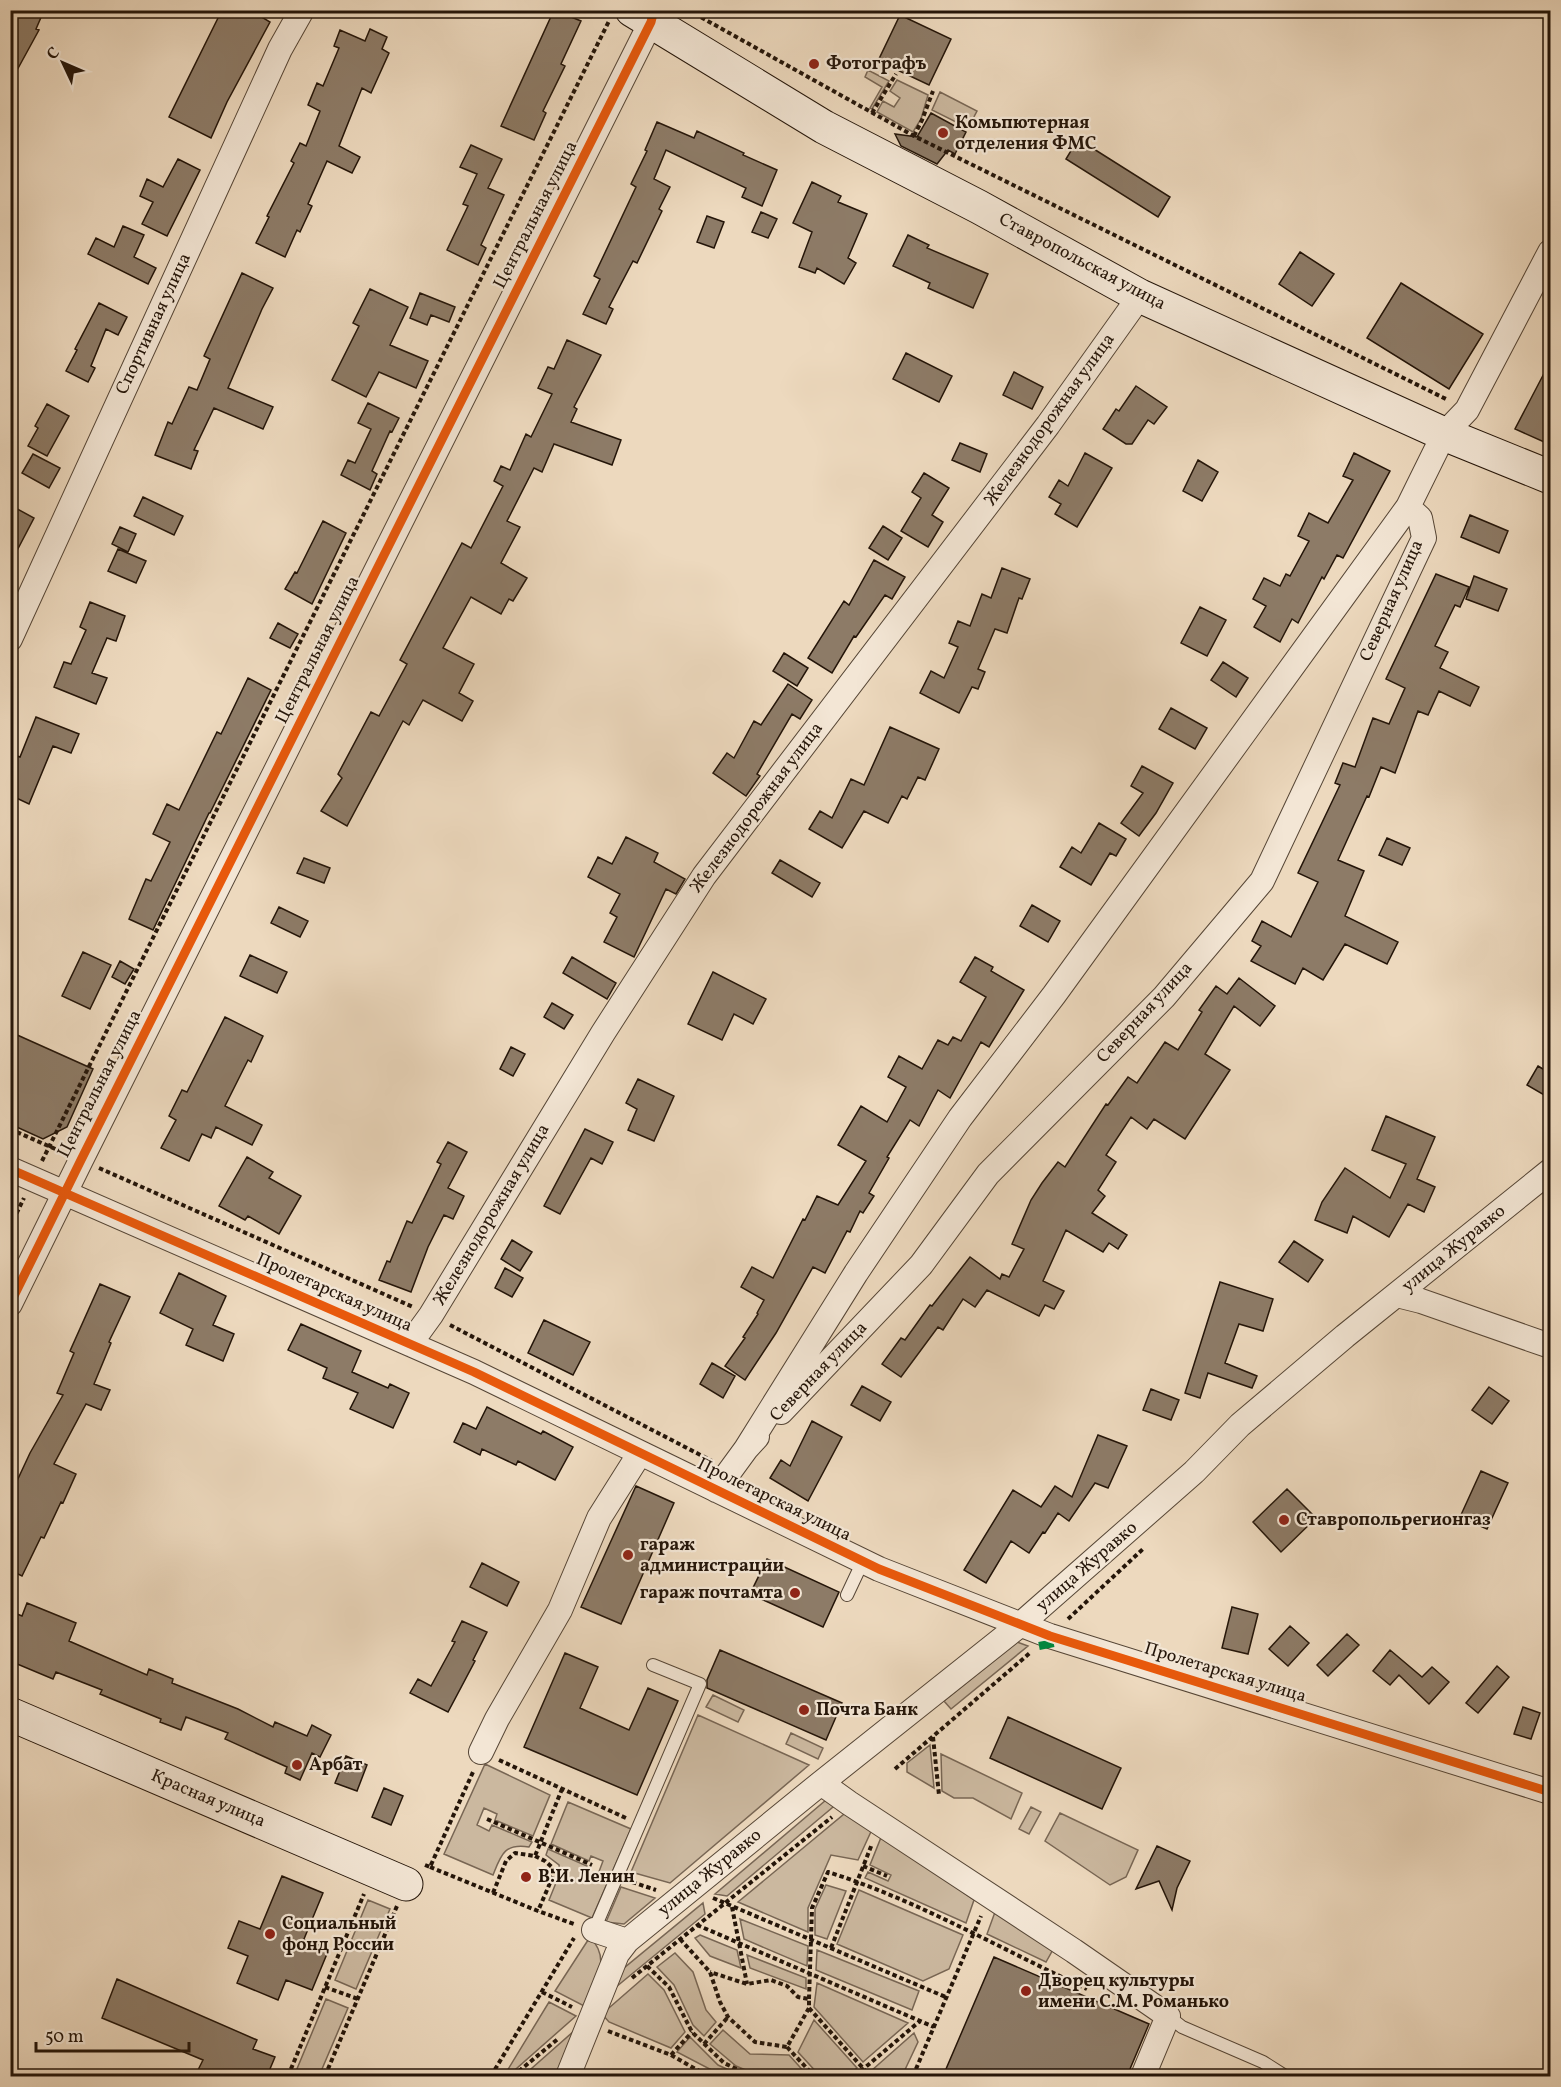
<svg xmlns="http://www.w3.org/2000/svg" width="1561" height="2087" viewBox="0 0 1561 2087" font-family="Vollkorn,serif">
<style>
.green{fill:#cbb89f;stroke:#786654;stroke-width:1.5}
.building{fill:#8d7b67;stroke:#241509;stroke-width:1.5}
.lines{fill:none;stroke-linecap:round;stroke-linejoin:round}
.lane-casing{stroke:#564636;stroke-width:14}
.street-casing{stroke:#564636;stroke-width:26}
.secondary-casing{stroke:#241509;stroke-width:35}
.path{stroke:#241509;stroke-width:4;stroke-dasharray:4.5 3;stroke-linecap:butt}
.lane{stroke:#f3e6d5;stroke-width:12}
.street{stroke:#f3e6d5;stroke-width:24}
.secondary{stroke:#f3e6d5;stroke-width:33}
.quiet{stroke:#00873e;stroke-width:8;stroke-dasharray:15 8;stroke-linecap:butt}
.cycleway-casing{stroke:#f3e6d5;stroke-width:13}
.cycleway{stroke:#e8590c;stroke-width:9}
.poi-dot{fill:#8f2418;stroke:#f3e6d5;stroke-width:2}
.labels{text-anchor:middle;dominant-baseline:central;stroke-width:4.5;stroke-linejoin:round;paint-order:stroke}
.poi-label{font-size:18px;font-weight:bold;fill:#241509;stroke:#f3e6d5;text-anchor:start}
.street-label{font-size:18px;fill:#241509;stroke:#f3e6d5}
</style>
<rect width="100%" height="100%" fill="#edd9be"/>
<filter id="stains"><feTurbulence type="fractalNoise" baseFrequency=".00333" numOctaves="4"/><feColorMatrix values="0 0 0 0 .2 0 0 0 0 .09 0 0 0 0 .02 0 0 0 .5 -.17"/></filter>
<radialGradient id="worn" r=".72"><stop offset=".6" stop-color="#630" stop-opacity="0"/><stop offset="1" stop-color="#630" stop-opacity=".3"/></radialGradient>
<path class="green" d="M868,70L889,81L872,109L870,108L882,87L865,77Z
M897,80L928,95L921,119L913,132L877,112L883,101L894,107L900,98L890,91Z
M940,92L977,111L968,128L932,110Z
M1017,1642L1028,1646L951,1709L944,1701Z
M713,1695L744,1710L738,1722L706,1707Z
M698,1715L809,1765L670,1883L631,1872Z
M791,1733L823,1748L818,1759L786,1744Z
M930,1745L934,1788L907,1772V1763Z
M941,1754L1022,1793L1011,1819L973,1798H954L942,1791Z
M485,1764L550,1795L533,1836L495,1820L497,1814L484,1808L477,1825L489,1831L492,1825L532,1842L529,1847C504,1843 501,1855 493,1875L444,1854Z
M826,1800L839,1802L727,1896L715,1894Z
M568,1802L631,1829L592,1918L549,1900L560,1873L559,1865L546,1855L548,1849L587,1866L584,1872L597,1877L603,1861L591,1856L589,1861L551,1844Z
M1031,1807L1041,1812L1029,1834L1019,1829Z
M849,1810L874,1825L858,1860L831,1855L808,1908V1932L738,1902Z
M1060,1813L1138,1850L1126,1877L1110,1885L1045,1841Z
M882,1835L974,1900L966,1923L865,1878L868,1872L888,1881L891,1875L870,1865Z
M826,1885L846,1891L827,1939L815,1935V1909Z
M621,1887L655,1898L624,1924L606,1922Z
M859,1890L963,1935L949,1969L923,1981L837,1944Z
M368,1900L390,1909L356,1989L335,1980Z
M703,1903L705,1914L616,1987L618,1973Z
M995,1912L1055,1946L1046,1962L987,1934Z
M740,1919L808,1946L807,1966L744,1939Z
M700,1935L737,1950L741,1968L710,1956L695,1938Z
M590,1937C612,1960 595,1980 586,2007L555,1991Z
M817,1950L919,1991L912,2010L816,1970Z
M675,1953L693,1972L706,2010L716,2022L704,2036L693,2025L674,1985L657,1967Z
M747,1955L806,1978V1989L750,1968Z
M648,1974L664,1990L685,2032L671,2048L609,2022L602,2014Z
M817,1983L908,2023L863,2062L814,2007Z
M326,1999L348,2008L319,2076H294Z
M549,2002L576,2016L508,2076H504Z
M814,2020L857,2068L847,2076H820L798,2052Z
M583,2023L561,2076H523Z
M723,2030L750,2054L789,2055L808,2076H760L736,2066L710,2044Z
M914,2033L918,2042L902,2076H876L871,2071Z
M690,2037L718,2065L742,2076H723L677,2052Z"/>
<path class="building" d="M10,10H32L42,15L36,29L39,30L10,83Z
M222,10H250L270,22L227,102L211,138L169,117Z
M554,10L581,21L561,64L565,66L543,111L546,113L534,140L501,126Z
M900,15L951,39L929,85L878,61Z
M370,29L387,37L382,49L389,53L371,93L362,88L339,146L360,157L352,173L327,161L308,204L312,206L300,232L297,230L285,257L256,243L269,217L267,216L294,163L291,161L300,143L306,146L320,111L308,105L317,83L323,86L339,48L334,46L340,30L365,41Z
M931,113L966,132L955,154L948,150L937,164L901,146L895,134L917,137Z
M657,122L694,138L697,131L744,153L743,155L777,170L762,206L742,197L746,188L666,150L654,179L670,187L659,209L662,211L637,263L633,261L609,307L613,309L606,324L583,314L600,279L594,276L636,187L631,184L647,151L645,150Z
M1078,139L1170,197L1158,217L1066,159Z
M471,145L502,159L488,188L504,195L481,245L486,248L478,265L447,250L468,206L463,204L477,174L460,167Z
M178,159L200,170L167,236L142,224L153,202L140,196L147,179L163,187Z
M812,182L841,196L838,202L867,214L848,258L856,263L844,284L817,268L815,273L799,267L812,232L793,223Z
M761,212L777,219L768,238L752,232Z
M707,216L724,222L714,248L697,242Z
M123,226L144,235L134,257L156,268L148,284L88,254L96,238L114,247Z
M908,235L929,245L927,248L988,274L973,308L928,288L930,283L893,266Z
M1300,252L1334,274L1312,306L1279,284Z
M242,273L273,288L262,309L228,388L273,407L263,429L214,408L194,450L198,451L191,469L155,455L168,422L172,424L189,387L197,390L210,359L204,356Z
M1401,283L1483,334L1449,389L1367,338Z
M370,289L408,307L390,345L428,361L416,388L379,372L366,397L332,380L359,326L353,323Z
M420,293L455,307L449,322L431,315L427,325L410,318Z
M99,303L127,317L118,335L106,329L91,366L95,368L88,382L66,371L77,350L75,349Z
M567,340L601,355L574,407L577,409L571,422L621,440L612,465L554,444L542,472L534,468L507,521L520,527L501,563L527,578L513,601L509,599L501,614L471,597L443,648L474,664L459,693L473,701L462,721L423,700L409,725L403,721L347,826L321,811L342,778L338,774L371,712L379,716L407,664L400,660L462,543L471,548L503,486L494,481L501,466L510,470L526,434L531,437L552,394L538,388L548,367L554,369Z
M906,353L952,376L939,402L893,379Z
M1551,360V398L1544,411L1551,414V445L1515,429Z
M1014,372L1043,387L1032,409L1003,395Z
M1136,386L1167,407L1154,424L1148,420L1132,444H1126L1103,429L1116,409L1119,411Z
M368,403L399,418L392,432L390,431L372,471L377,474L370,490L341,475L348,460L355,463L371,429L358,423Z
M47,404L69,416L47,456L28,446L38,428L35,426Z
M960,443L987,454L980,472L952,460Z
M1085,453L1112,468L1077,527L1055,514L1061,504L1049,497L1059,480L1068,486Z
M1354,453L1390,471L1343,558L1337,555L1324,579L1322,577L1298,623L1292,619L1280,642L1254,627L1266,606L1253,599L1264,578L1280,586L1286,574L1290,576L1309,541L1298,536L1309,513L1328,523L1353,480L1343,476Z
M33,454L60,468L49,488L22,473Z
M1198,460L1218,472L1202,501L1183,491Z
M924,473L949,488L932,515L943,522L928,547L901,531L921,498L912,492Z
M143,497L183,516L174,535L134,516Z
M10,505L34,518L10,564Z
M1470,515L1508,531L1499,553L1461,537Z
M323,521L346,533L312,604L285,589L295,572L297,573Z
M883,526L902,538L888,560L869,548Z
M120,527L136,534L128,552L112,544Z
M118,549L146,561L136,583L108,571Z
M874,560L905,577L892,599L885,595L856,637L854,636L832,673L808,658L844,601L849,605Z
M1002,568L1030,579L1022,599L1019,598L1007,633L995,629L978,669L985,672L978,689L972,687L959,713L920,693L931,671L944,678L958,647L949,643L958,621L970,626L982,594L991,598Z
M1436,574L1469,587L1460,607L1455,605L1435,646L1448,652L1440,668L1479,687L1470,706L1439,691L1428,715L1418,711L1395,773L1381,767L1369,797L1367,796L1338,860L1364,871L1345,916L1398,942L1387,964L1345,944L1323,980L1303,968L1295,984L1251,961L1261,946L1252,941L1262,921L1291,937L1318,882L1298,873L1340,785L1335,783L1343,763L1355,767L1373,718L1389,724L1405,688L1386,679Z
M1474,576L1507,589L1498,611L1466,599Z
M90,602L125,616L116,641L107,638L92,673L107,678L96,704L54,687L64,662L71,664L86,630L80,627Z
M1200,607L1226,620L1207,656L1181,643Z
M278,623L298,634L290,648L270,638Z
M784,653L808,668L797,686L773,671Z
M1223,662L1248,678L1236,697L1211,680Z
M248,678L271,690L210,813H209L153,930L129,919L146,879L151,881L170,842L153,834L167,804L179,810L217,732L221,734Z
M788,684L812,700L800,719L792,714L757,774L760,776L746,796L713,773L727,753L734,758L754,721L761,725Z
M1171,708L1207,728L1195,749L1159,729Z
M36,717L79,734L71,753L53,746L29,804L10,795V772L17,756L20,757Z
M890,727L939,749L925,780L918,777L907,799L902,796L888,823L864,811L842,848L809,829L820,811L832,818L851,779L864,785Z
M1142,766L1173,783L1156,813L1139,836L1121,823L1143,793L1131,786Z
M1099,823L1126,839L1116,856L1110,853L1091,885L1060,867L1072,847L1081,853Z
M626,837L658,853L654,862L685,879L676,894L666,889L634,957L604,942L617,917L610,913L620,894L588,877L598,857L612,864Z
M1387,838L1410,848L1402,865L1379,855Z
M304,858L330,868L324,883L297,873Z
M780,860L820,883L812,897L772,873Z
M1032,905L1060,921L1048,942L1020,926Z
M279,907L308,921L300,937L271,923Z
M83,952L111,965L90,1009L62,996Z
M250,955L287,972L277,993L240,976Z
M572,957L616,983L607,999L563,973Z
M975,957L993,967L991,971L1024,990L989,1047L981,1042L950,1098L938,1090L919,1126L910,1120L887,1157L889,1158L869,1193L874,1196L863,1213L860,1211L850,1232L847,1231L825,1273L813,1267L776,1333L745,1380L725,1366L745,1338L743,1337L758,1314L757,1313L764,1300L741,1287L752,1267L773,1278L803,1219L805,1220L817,1196L838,1205L866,1161L838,1145L861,1106L887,1122L906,1087L888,1077L899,1056L922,1069L938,1040L948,1045L953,1037L961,1041L986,997L960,982Z
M120,961L134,969L125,984L112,977Z
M713,972L766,999L753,1024L734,1014L722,1040L688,1024Z
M1239,978L1275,1006L1260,1026L1234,1006L1205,1054L1230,1070L1185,1139L1154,1119L1147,1129L1131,1117L1106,1155L1116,1162L1098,1190L1105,1196L1092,1213L1127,1235L1118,1249L1109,1243L1103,1252L1066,1230L1043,1281L1064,1291L1054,1309L1045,1305L1039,1316L987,1290L975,1307L963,1299L943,1330L938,1327L901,1377L882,1364L901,1338L905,1340L930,1305L932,1306L970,1257L1000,1279L1002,1274L1009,1277L1024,1249L1012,1244L1031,1200L1042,1183L1058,1162L1065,1167L1106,1104L1108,1105L1128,1077L1137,1083L1165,1042L1178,1050L1202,1012L1199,1010L1216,986L1227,994Z
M552,1003L573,1015L564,1029L544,1017Z
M225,1017L263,1036L251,1062L248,1060L225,1106L262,1125L252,1145L216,1127L211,1138L202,1134L189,1161L161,1148L176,1120L169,1116L182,1090L187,1092Z
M15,1034L93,1069L67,1127L43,1139L10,1124V1043Z
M511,1047L525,1054L513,1076L500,1069Z
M1538,1066L1551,1074V1099L1527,1085Z
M638,1079L674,1096L654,1141L628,1130L637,1109L626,1103Z
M1386,1116L1435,1137L1417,1179L1435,1187L1424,1212L1408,1204L1389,1237L1353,1216L1347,1233L1315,1220L1322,1202L1345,1168L1390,1198L1406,1164L1372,1150Z
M585,1129L613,1142L602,1164L591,1158L560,1214L544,1206Z
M448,1142L467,1152L448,1188L464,1196L453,1219L444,1215L428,1247L411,1292L379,1280L387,1261L390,1262L407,1221L412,1223L441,1164L437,1162Z
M247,1157L273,1172L269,1178L301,1196L279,1234L248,1216L245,1220L219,1206Z
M512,1240L532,1252L520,1271L501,1259Z
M1294,1241L1323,1260L1308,1282L1279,1262Z
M505,1268L523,1278L512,1297L495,1288Z
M179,1273L226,1296L213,1325L234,1334L223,1361L186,1345L193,1329L160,1313Z
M1220,1282L1273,1299L1263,1331L1239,1324L1225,1363L1257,1376L1252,1388L1208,1373L1200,1398L1185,1393Z
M100,1284L130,1297L109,1342L111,1343L94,1384L110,1390L101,1410L86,1404L54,1464L76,1474L63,1503L61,1502L44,1538L41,1537L22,1576L10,1570V1496L30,1453L63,1395L57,1393L74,1353L70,1351Z
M544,1320L590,1342L573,1375L528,1353Z
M301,1324L361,1351L352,1372L388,1388L390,1384L409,1393L393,1428L350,1409L358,1393L323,1378L327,1368L288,1350Z
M712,1363L735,1376L723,1398L700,1384Z
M862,1386L891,1402L880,1421L851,1405Z
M1489,1387L1509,1401L1492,1424L1472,1410Z
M1151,1389L1179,1400L1171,1420L1143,1410Z
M487,1407L541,1434L543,1431L573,1447L555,1480L518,1461L516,1465L482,1449L480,1455L454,1442L463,1423L476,1429Z
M812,1421L842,1437L808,1501L770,1478L781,1460L790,1466Z
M1098,1435L1127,1446L1108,1488L1095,1483L1069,1521L1058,1513L1045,1533L1043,1532L1029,1553L1011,1541L986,1583L964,1570L1013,1490L1041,1507L1055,1486L1072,1497Z
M1481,1471L1508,1483L1487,1529L1460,1517Z
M636,1486L674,1503L621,1624L581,1607Z
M1287,1489L1316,1518L1281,1552L1253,1522Z
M767,1559L839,1592L823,1627L750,1594Z
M482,1563L519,1582L507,1606L470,1587Z
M27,1603L76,1623L69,1641L147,1675L149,1669L173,1679L172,1683L238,1709L273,1727L275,1722L307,1736L312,1725L331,1735L320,1757L312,1753L300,1780L285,1773L287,1767L225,1739L228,1733L186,1717L181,1730L160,1722L161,1719L100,1694L102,1690L56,1672L53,1679L10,1661V1611L22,1616Z
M1232,1607L1258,1614L1248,1654L1222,1648Z
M462,1621L487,1632L473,1660L475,1661L448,1712L410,1693L418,1679L431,1686L455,1642L452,1641Z
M1290,1626L1309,1643L1288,1666L1269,1649Z
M1347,1634L1359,1645L1328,1676L1317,1665Z
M720,1650L842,1703L826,1740L707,1688V1680Z
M1390,1650L1422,1677L1432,1667L1449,1682L1429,1704L1399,1675L1390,1685L1373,1671Z
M565,1653L598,1667L580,1708L629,1730L648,1688L678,1701L637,1795L524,1747Z
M1497,1666L1509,1677L1478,1713L1466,1703Z
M1523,1707L1540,1713L1531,1739L1514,1734Z
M1008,1717L1121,1768L1102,1809L990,1758Z
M346,1756L367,1765L357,1791L335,1783Z
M384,1788L403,1796L391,1825L372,1817Z
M1157,1846L1190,1861L1177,1888L1172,1910L1159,1881L1136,1889Z
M282,1876L323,1893L304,1939L329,1949L312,1990L286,1980L278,2000L237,1983L248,1956L228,1948L239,1921L260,1929Z
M994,1957L1149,2024L1127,2076H943Z
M117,1979L257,2040L253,2049L275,2057L267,2076H195L203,2060L102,2018Z"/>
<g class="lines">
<g class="lane-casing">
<path id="lane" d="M847,1595L863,1561
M594,1930L700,1684L653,1665
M1168,2016L1182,2027L1263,2062L1285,2076"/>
</g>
<g class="street-casing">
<path id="street" d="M10,639L280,49L302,10
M10,1169L474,1372L879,1569L1050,1636L1550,1792
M1397,1295L1421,1301L1550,1346
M10,1304L81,1160L651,22L654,10
M410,1344L431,1315L603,1033L704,876L1048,425L1140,296
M781,1412L921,1265L988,1174L1164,997L1262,881L1424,538L1420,518L1408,507
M746,1449L856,1273L960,1118L1054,995L1408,507L1444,434L1467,410L1550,252
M716,1490L746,1449L757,1437
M481,1752L497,1719L560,1610L599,1518L640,1453
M821,1783L849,1803L1074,1951L1168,2016L1143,2076
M594,1930L627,1941
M568,2076L617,1954L627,1941L821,1783L1021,1624L1194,1472L1240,1425L1345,1336L1550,1171"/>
</g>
<g class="secondary-casing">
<path id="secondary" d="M632,10L824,127L979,207L1140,296L1444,434L1550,477
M10,1714L406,1884"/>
</g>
<path class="path" d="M688,10L914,136L1448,400
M872,113L896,74
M914,136L922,120L933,91
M10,1129L62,1152
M42,1161L609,21
M99,1168L413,1307
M10,1227L24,1198
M450,1325L712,1461
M1068,1619L1144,1548
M933,1737L939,1795
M499,1760L626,1818
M895,1769L1031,1652
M487,1819L592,1865
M535,1856L545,1861L553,1868V1876L538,1911
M425,1865L430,1867L473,1772
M863,1866L887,1876
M430,1867L538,1911L574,1924
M632,1882L656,1890
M493,1893L506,1861L515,1853L535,1856L562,1789
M713,1898L948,1998
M732,1907L747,1984
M697,1925L934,2027
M680,1939L710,1972L720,2002L728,2017L755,2042L787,2047L809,2008V1999L798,1997L787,1986L771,1980L747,1984L710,1972
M831,1948L872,1844
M647,1966L669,1987L692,2032L724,2063L751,2076
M632,1978L832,1817
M325,1987L358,1999
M542,1992L572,2007
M809,1999L812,1908L828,1872C919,1901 1001,1949 1087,1989
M809,2008L870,2076
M608,2031L671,2055L708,2076
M704,2044L728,2017
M787,2047L814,2076
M671,2055L692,2032
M288,2076L364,1894
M325,2076L397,1906
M491,2076L574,1938
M513,2076L559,2038
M855,2076L920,2021
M913,2076L981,1916"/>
<use href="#lane" class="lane"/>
<use href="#street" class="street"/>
<use href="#secondary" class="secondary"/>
<path class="quiet" d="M1039,1646L1060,1642"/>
<g class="cycleway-casing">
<path id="cycleway" d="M10,1169L474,1372L879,1569L1050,1636L1550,1792
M10,1304L81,1160L651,22L654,10"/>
</g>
<use href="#cycleway" class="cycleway"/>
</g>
<g class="poi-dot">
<circle cx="814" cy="64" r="6"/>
<circle cx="943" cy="133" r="6"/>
<circle cx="1284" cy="1520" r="6"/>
<circle cx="628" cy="1555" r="6"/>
<circle cx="795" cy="1593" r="6"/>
<circle cx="804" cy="1710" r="6"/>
<circle cx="297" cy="1765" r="6"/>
<circle cx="526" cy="1877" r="6"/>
<circle cx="270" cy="1934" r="6"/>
<circle cx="1026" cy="1991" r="6"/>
</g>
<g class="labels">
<g class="poi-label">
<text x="826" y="64">Фотографъ</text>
<text x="955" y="123">Комьпютерная<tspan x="955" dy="21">отделения ФМС</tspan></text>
<text x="1296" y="1520">Ставропольрегионгаз</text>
<text x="640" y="1545">гараж<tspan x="640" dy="21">администрации</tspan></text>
<text x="783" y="1593" text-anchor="end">гараж почтамта</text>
<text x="816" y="1710">Почта Банк</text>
<text x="309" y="1765">Арбат</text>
<text x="538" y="1877">В.И. Ленин</text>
<text x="282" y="1924">Социальный<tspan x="282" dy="21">фонд России</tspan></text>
<text x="1038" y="1981">Дворец культуры<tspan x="1038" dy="21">имени С.М. Романько</tspan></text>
</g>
<g class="street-label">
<text transform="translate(536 215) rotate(-63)">Центральная улица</text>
<text transform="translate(1082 262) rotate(28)">Ставропольская улица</text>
<text transform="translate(154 324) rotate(-65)">Спортивная улица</text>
<text transform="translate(1050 420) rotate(-54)">Железнодорожная улица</text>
<text transform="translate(1392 601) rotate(-66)">Северная улица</text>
<text transform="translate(318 650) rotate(-63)">Центральная улица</text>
<text transform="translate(757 808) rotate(-53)">Железнодорожная улица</text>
<text transform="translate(1145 1013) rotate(-47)">Северная улица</text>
<text transform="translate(100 1084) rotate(-63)">Центральная улица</text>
<text transform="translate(492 1215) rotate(-59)">Железнодорожная улица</text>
<text transform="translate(1454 1249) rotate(-39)">улица Журавко</text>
<text transform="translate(334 1293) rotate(24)">Пролетарская улица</text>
<text transform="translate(819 1372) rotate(-46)">Северная улица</text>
<text transform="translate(774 1500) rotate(26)">Пролетарская улица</text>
<text transform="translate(1087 1567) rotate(-41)">улица Журавко</text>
<text transform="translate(1225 1673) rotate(17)">Пролетарская улица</text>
<text transform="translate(208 1799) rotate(23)">Красная улица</text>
<text transform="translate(710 1873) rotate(-39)">улица Журавко</text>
</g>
</g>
<rect width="1561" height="2087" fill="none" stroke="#edd9be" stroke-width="36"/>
<rect x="12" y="12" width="1537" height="2063" fill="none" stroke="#241509" stroke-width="3"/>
<rect x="18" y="18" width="1525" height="2051" fill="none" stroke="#241509" stroke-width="1.5"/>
<g transform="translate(63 63) rotate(314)" stroke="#f3e6d5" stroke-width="4.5" paint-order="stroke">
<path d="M0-4.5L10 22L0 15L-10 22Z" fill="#241509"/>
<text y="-9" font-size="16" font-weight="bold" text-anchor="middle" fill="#241509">С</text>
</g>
<path d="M36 2042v9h153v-9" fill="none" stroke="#241509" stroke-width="3"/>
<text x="45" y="2042" font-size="18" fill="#241509" stroke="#f3e6d5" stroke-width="4.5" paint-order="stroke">50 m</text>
<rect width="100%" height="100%" filter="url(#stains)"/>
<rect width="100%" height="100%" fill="url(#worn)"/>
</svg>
